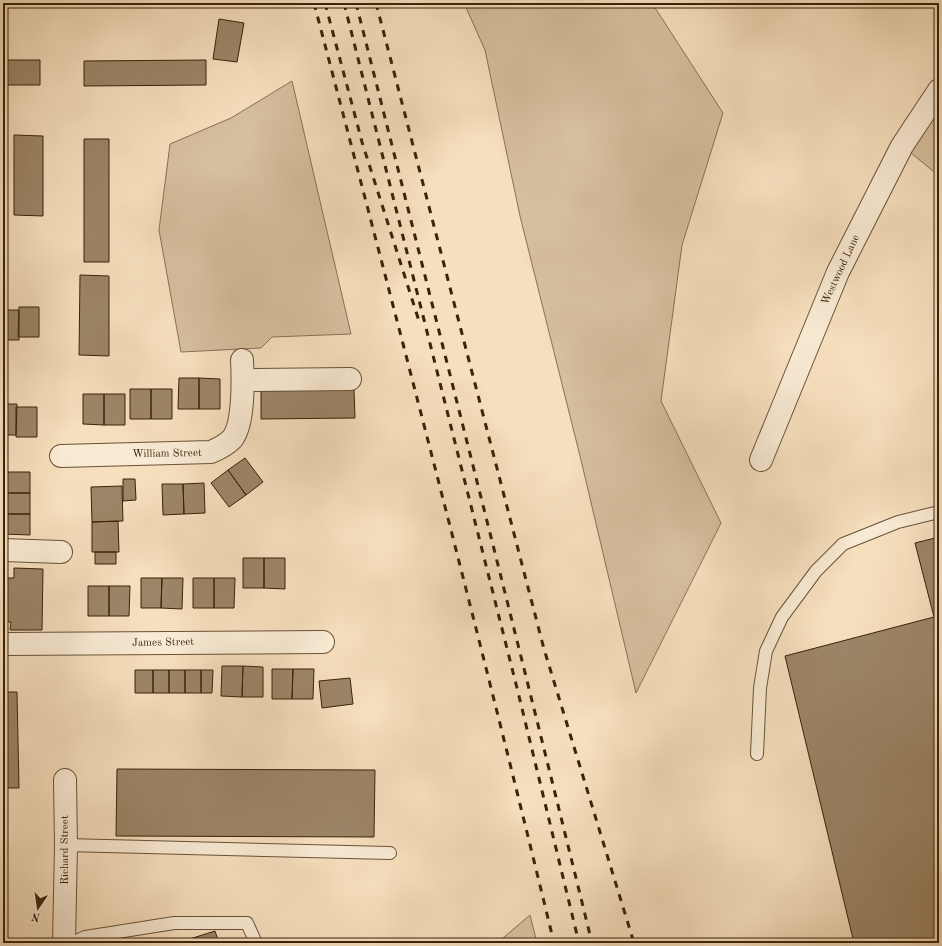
<svg xmlns="http://www.w3.org/2000/svg" width="942" height="946" viewBox="0 0 942 946" font-family="'Old Standard TT',serif">
<style>
.green{fill:#d6bf9e;stroke:#887154}
.building{fill:#9c8567;stroke:#3a2309}
.lines{fill:none;stroke-linecap:round;stroke-linejoin:round}
.lane-casing{stroke:#695236;stroke-width:14}
.street-casing{stroke:#695236;stroke-width:24}
.lane{stroke:#f9ead4;stroke-width:12}
.street{stroke:#f9ead4;stroke-width:22}
.rail{stroke:#3a2309;stroke-width:3;stroke-dasharray:7 7;stroke-linecap:butt}
.labels{text-anchor:middle;dominant-baseline:central;stroke-width:3;stroke-linejoin:round;paint-order:stroke}
.street-label{font-size:11px;fill:#3a2309;stroke:#f9ead4}
</style>
<rect width="100%" height="100%" fill="#f6dfbd"/>
<filter id="stains"><feTurbulence type="fractalNoise" baseFrequency=".005" numOctaves="4"/><feColorMatrix values="0 0 0 0 .2 0 0 0 0 .09 0 0 0 0 .02 0 0 0 .5 -.17"/></filter>
<radialGradient id="worn" r=".72"><stop offset=".6" stop-color="#630" stop-opacity="0"/><stop offset="1" stop-color="#630" stop-opacity=".3"/></radialGradient>
<path class="green" d="M464,3H652L723,113L682,245L661,401L721,523L636,693L581,460L520,216L485,50Z
M292,81L351,334L272,337L261,348L181,352L159,230L170,144L231,118Z
M939,99V176L911,153V147Z
M530,915L537,943H505L503,938Z"/>
<path class="building" d="M219,19L244,23L237,62L213,59Z
M3,60H40V85H3Z
M206,60V85L84,86V61Z
M14,135L43,136V216L14,215Z
M84,139H109V262H84Z
M80,275L109,276V356L79,355Z
M19,307H39V337H18Z
M3,310H19V340H3Z
M179,378H199V409H178Z
M199,378L220,379V409H199Z
M130,389H151V419H130Z
M151,389H172V419H151Z
M354,389L355,418L261,419V391Z
M83,394H104V425L83,424Z
M104,394H125V425H104Z
M3,404H17L16,435H3Z
M16,407H37V437H16Z
M245,458L263,482L246,495L228,470Z
M228,470L246,495L229,507L211,483Z
M3,472H30V493H3Z
M123,479H135L136,500L123,501Z
M204,483L205,513L184,514L183,484Z
M162,484H183L184,514L163,515Z
M122,486L123,521L92,522L91,487Z
M3,493H30V514H3Z
M3,514H30V535L3,534Z
M118,521L119,552H92V522Z
M939,537V943H854L785,656L934,617L915,543Z
M95,552H116V564H95Z
M243,558H264V588H243Z
M264,558H285V589L264,588Z
M14,568L43,569L42,630H10L11,622H3V578H14Z
M141,578H162L161,608H141Z
M162,578H183L182,609L161,608Z
M193,578H214V608H193Z
M214,578H235L234,608H214Z
M88,586H109V616H88Z
M109,586H130L129,616H109Z
M222,666H243L242,697L221,696Z
M243,666L263,667V697H242Z
M272,669H293L292,699H272Z
M293,669H314L313,699H292Z
M135,670H153V693H135Z
M153,670H169V693H153Z
M169,670H185V693H169Z
M185,670H201V693H185Z
M201,670H213L212,693H201Z
M350,678L353,704L322,708L319,681Z
M3,692H17L19,788H3Z
M117,769L375,770L374,837L116,836Z
M215,931L219,943H177Z"/>
<g class="lines">
<g class="lane-casing">
<path id="lane" d="M757,754L760,688L766,651L782,617L816,571L843,544L898,522L939,512
M66,845L390,853
M72,943L85,937L111,933L174,923H247L256,943"/>
</g>
<g class="street-casing">
<path id="street" d="M243,380L350,379
M61,456L211,452C218,449 226,445 232,439C244,425 243,379 242,360
M761,460L838,272L902,146L939,90
M3,550L61,552
M3,644L323,642
M64,943L66,845L65,780"/>
</g>
<use href="#lane" class="lane"/>
<use href="#street" class="street"/>
<path class="rail" d="M314,3C396,316 478,629 554,943
M325,3L362,142L419,321
M344,3L518,692L579,943
M356,3C435,316 515,629 592,943
M376,3L544,649L634,943"/>
</g>
<g class="labels">
<g class="street-label">
<text transform="translate(841 270) rotate(-65)">Westwood Lane</text>
<text transform="translate(167 454) rotate(-1)">William Street</text>
<text transform="translate(163 643) rotate(-1)">James Street</text>
<text transform="translate(65 850) rotate(-90)">Richard Street</text>
</g>
</g>
<rect width="942" height="946" fill="none" stroke="#f6dfbd" stroke-width="16"/>
<rect x="4" y="4" width="934" height="938" fill="none" stroke="#3a2309" stroke-width="2"/>
<rect x="8" y="8" width="926" height="930" fill="none" stroke="#3a2309"/>
<g transform="translate(38 908) rotate(193)" stroke="#f9ead4" stroke-width="3" paint-order="stroke">
<path d="M0-3L7 15L0 10L-7 15Z" fill="#3a2309"/>
<text y="-6" font-size="11" font-weight="bold" text-anchor="middle" fill="#3a2309">N</text>
</g>
<rect width="100%" height="100%" filter="url(#stains)"/>
<rect width="100%" height="100%" fill="url(#worn)"/>
</svg>
